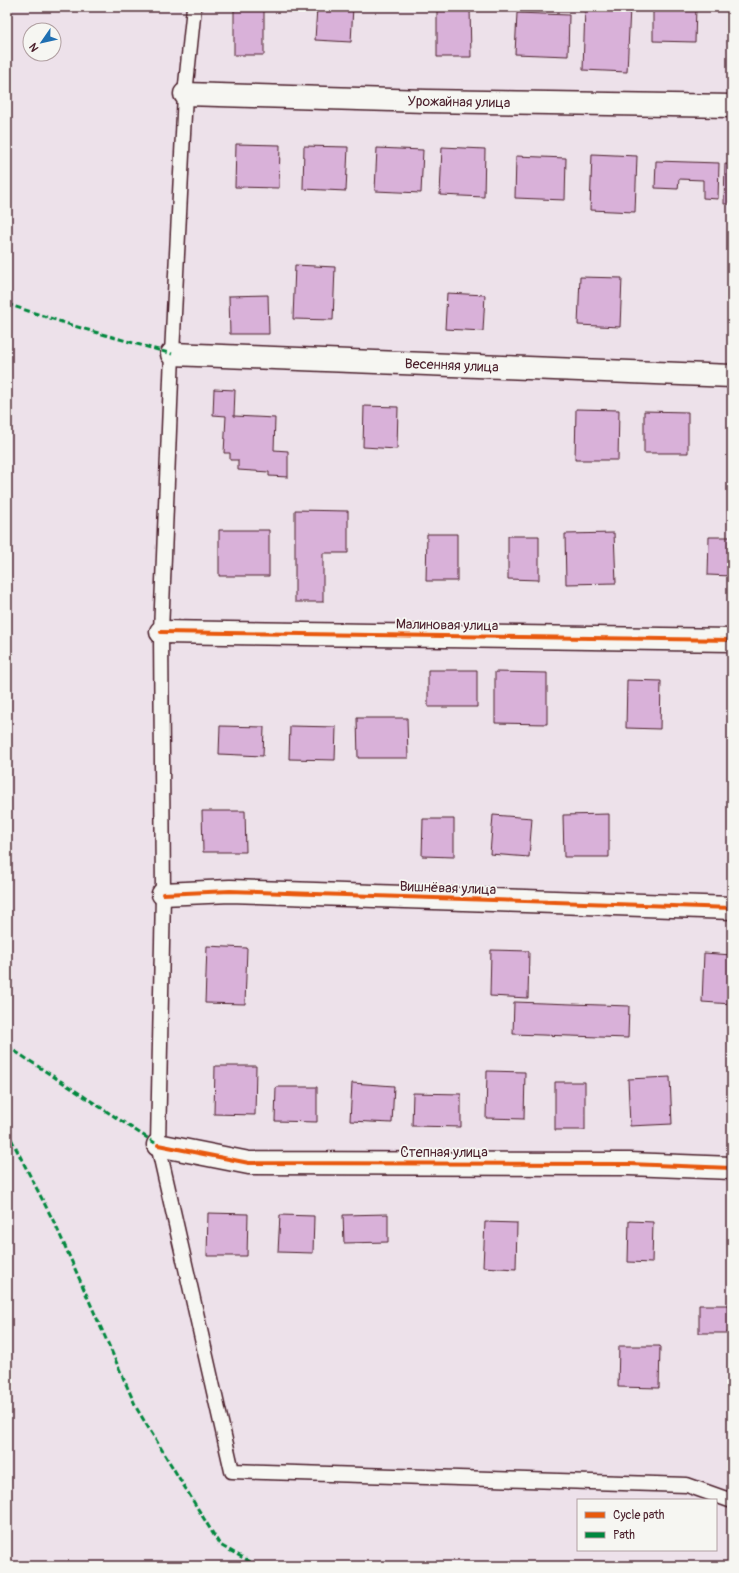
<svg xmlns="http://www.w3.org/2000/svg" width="739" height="1573" viewBox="0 0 739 1573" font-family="Pangolin,sans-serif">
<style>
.building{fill:#d9b1d9;stroke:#4a1f2b}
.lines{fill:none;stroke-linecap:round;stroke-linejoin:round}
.lane-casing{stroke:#4a1f2b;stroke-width:17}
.street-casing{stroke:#4a1f2b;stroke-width:25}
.lane{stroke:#f6f6f2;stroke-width:14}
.street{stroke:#f6f6f2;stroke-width:22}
.quiet{stroke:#00873e;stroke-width:3;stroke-dasharray:6 3;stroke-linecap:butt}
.cycleway-casing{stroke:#f6f6f2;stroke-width:6}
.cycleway{stroke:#e8590c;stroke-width:4}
.labels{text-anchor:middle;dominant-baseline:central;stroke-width:3.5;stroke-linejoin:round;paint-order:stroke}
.street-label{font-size:14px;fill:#4a1f2b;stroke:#f6f6f2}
</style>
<rect width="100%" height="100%" fill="#ede1ea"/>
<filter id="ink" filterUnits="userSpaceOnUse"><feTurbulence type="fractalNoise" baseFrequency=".025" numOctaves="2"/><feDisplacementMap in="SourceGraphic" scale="8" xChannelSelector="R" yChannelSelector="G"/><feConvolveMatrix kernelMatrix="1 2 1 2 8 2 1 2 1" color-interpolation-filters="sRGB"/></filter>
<g filter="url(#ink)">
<path class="building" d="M234,7H264V55H234Z
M317,7H353L351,42L315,40Z
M437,7H470L471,57H437Z
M585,7H630L627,72L583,70Z
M653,7H696L695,42L653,41Z
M517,13L569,15L568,56L515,54Z
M236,144L280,145L279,188L235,187Z
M304,146L348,147L346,191L303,189Z
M442,147L485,149L484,197L440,195Z
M377,148L423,150L421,193L375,191Z
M592,154L637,156L635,212L590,210Z
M516,156L566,158L565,200L515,198Z
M656,161L719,163L718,199L703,198V180L679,179L678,189L655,188Z
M725,164L732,165V204H724Z
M295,265L335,267L333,320L293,319Z
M580,277L622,278L620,327L578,325Z
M447,293L485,295L483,331L445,329Z
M268,295L269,334H230L229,296Z
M214,389L235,390L234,416L275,418L274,450L288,451V477L269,476V472L238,470V460H230V453H224L226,416L213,415Z
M364,406L398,407L397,449L363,447Z
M576,409L619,410L618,460H575Z
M644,411L688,412V453H644Z
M295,510L348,511V553H323V602H295Z
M219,530H269V576H219Z
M614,533L616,583L566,584L565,534Z
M427,534H457V581H426Z
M508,536H539V580L508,579Z
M709,537H732V576L708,575Z
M428,670H477V707H428Z
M495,672L547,673V724L495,723Z
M627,680L661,681L660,729L626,728Z
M357,718H407L408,758H358Z
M220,726L264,727L263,756L219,754Z
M290,726L336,727L335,760L289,759Z
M202,811H245L246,852H203Z
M609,814V857H564L563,815Z
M493,815L532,818L529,857L490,854Z
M423,819H454V857L422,856Z
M207,946L247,948L245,1004L205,1003Z
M491,950L529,951L528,998L490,996Z
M704,953L732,955V1004L702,1002Z
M514,1002L629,1006L628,1038L513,1034Z
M215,1066H256L255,1115L214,1114Z
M487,1071L525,1072L524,1119L486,1118Z
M670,1077L672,1124L630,1126L628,1079Z
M555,1082H585V1130H555Z
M352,1083L394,1086L392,1123L350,1121Z
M276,1087H317V1122L275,1121Z
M413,1093L461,1094V1127L412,1126Z
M208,1213L248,1214L247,1256H207Z
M388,1214V1242L344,1243L343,1215Z
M280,1215L314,1216L313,1253L278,1252Z
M629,1221L653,1222L652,1263L628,1262Z
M485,1222L517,1223L516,1269L483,1267Z
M699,1305H732V1333H699Z
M619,1346H660L659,1388L618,1387Z"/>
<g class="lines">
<g class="lane-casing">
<path id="lane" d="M194,7L185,94L172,354L161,632L163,894L158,1145L232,1471L687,1485L732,1501"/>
</g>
<g class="street-casing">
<g id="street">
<path id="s1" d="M185,94L426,101L732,106"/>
<path id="s2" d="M172,354L732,376"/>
<path d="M161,632L732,640"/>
<path d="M163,894L230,891L732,908"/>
<path d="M158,1145L249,1163L629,1164L732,1168"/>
</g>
</g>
<use href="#lane" class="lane"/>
<use href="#street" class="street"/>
<path class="quiet" d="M7,304L74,326L172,354
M7,1046L158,1145
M7,1131L56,1226L137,1409L220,1545L258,1566"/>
<g class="cycleway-casing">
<path id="cycleway" d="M161,632L732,640
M163,894L230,891L732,908
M158,1145L249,1163L629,1164L732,1168"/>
</g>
<use href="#cycleway" class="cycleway"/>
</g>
</g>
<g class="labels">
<g class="street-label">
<text stroke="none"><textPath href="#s1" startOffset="274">Урожайная улица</textPath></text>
<text stroke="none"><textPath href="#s2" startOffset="280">Весенняя улица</textPath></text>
<text transform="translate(447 625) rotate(1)">Малиновая улица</text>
<text transform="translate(448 888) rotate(2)">Вишнёвая улица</text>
<text x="444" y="1152">Степная улица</text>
</g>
</g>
<rect width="739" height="1573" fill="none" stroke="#f6f6f2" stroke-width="24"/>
<rect x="12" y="12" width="715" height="1549" fill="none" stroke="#4a1f2b" stroke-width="1.5" filter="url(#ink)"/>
<rect x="577" y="1499" width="140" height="52" fill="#f6f6f2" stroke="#b1a0a2"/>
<rect x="585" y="1512" width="20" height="6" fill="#e8590c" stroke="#b1a0a2"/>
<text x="613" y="1519" font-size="12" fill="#4a1f2b">Cycle path</text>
<rect x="585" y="1532" width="20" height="6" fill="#00873e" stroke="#b1a0a2"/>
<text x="613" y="1539" font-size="12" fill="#4a1f2b">Path</text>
<g transform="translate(42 42) rotate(236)"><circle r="19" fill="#f6f6f2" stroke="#b1a0a2"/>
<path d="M0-3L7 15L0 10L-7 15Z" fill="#1f6fb2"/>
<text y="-6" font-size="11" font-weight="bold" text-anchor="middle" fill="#4a1f2b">N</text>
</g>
</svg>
